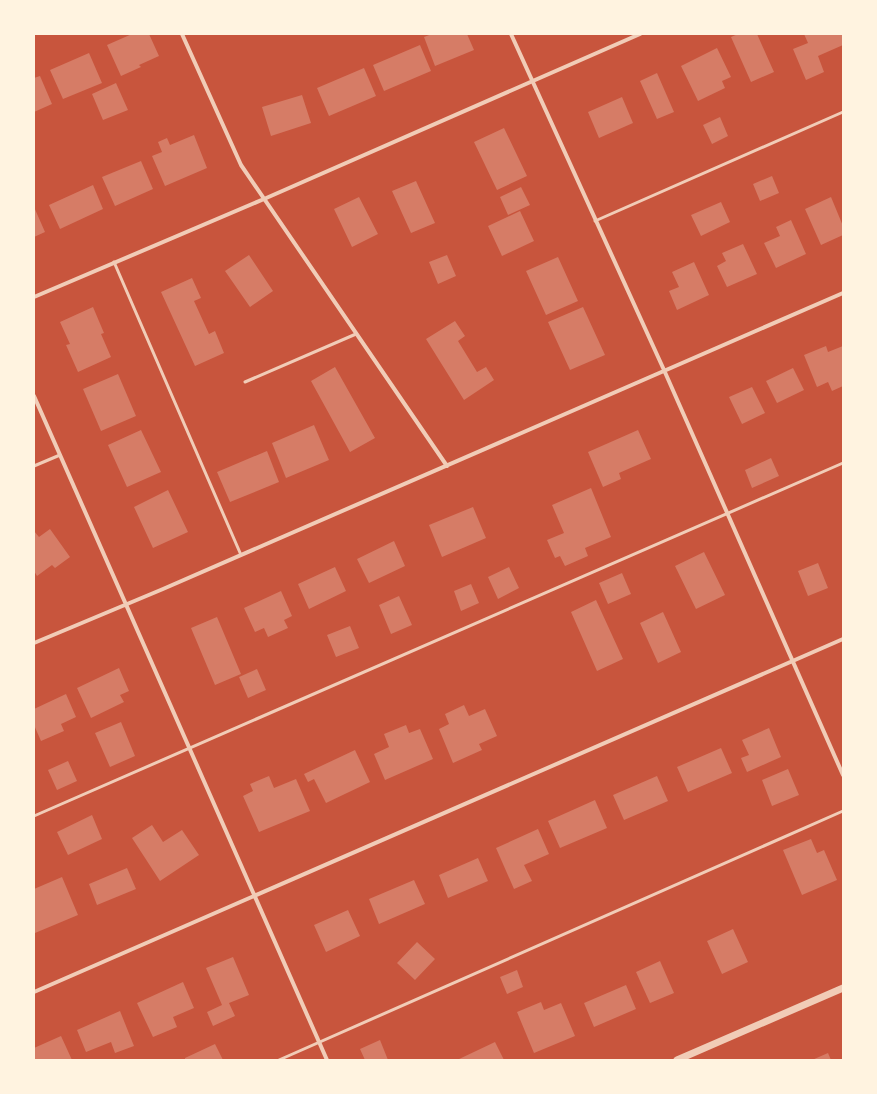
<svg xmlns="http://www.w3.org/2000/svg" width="877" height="1094" viewBox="0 0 877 1094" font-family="'Noto Sans',sans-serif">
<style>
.building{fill:#d67c66}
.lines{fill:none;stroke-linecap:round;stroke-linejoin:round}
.service{stroke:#f1ccb7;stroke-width:3}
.minor{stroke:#f1ccb7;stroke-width:4}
.tertiary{stroke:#f1ccb7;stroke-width:7}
</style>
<rect width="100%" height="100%" fill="#c8553d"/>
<path class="building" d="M132,34H149L159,56L139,65L141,67L121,76L107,45Z
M432,34H467L474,50L435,66L424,37Z
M738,34H757L774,72L751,82L731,37Z
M804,34H843V45L818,56L824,72L806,80L793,49L808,43Z
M420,45L431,71L384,91L373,65Z
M717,48L731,77L722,81L725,88L698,101L681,66Z
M89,53L102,83L63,99L50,70Z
M364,68L376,96L329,116L317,88Z
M657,73L674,112L657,119L640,81Z
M40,76L52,104L34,112V78Z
M116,83L128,110L103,120L92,94Z
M302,95L311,123L271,136L262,107Z
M622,97L633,123L599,138L588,112Z
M720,117L728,136L712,144L703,125Z
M504,128L527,176L497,190L474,142Z
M194,135L207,168L165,186L152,156L162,152L158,142L167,138L170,145Z
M141,161L153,189L115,206L102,177Z
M772,176L779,193L760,201L753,184Z
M416,181L435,223L411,233L392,191Z
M93,185L103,209L60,229L49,205Z
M521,187L530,205L508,215L500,197Z
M359,197L378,234L352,247L334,209Z
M831,197L843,226V235L821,245L805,209Z
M721,202L730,222L701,236L691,215Z
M34,207L45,232L34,237Z
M520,211L534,241L502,256L488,226Z
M791,220L806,254L776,268L764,243L780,236L776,227Z
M743,244L757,274L727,287L717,266L726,261L722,253Z
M249,255L273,291L250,307L225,271Z
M447,255L456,276L438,284L429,262Z
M558,257L578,301L546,315L526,271Z
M694,262L709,295L677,310L669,291L679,287L672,272Z
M192,278L201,298L194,301L209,334L215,331L224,353L195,366L161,292Z
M93,307L104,333L101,334L111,357L78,372L66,345L70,344L60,322Z
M583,307L605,355L570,370L548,322Z
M455,321L465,336L458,341L477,372L486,367L494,380L464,400L426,339Z
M826,346L828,352L843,346V386L832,391L828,382L817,387L804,355Z
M335,367L375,438L350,452L311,381Z
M793,368L804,390L777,403L766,381Z
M118,374L136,416L101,431L83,389Z
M752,387L765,413L742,424L729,397Z
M314,425L329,460L286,478L272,443Z
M141,430L161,472L127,487L108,445Z
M638,430L651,459L619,473L621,479L603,487L588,452Z
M267,451L279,482L230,502L217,472Z
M771,458L779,476L752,488L745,470Z
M591,488L611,537L585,548L588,556L565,566L560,556L555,558L547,540L564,533L552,505Z
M168,490L188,532L153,548L134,507Z
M473,507L486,538L442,557L429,525Z
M50,529L70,557L55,568L52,565L37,576L34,571V531L39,537Z
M394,541L405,566L369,583L357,559Z
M704,552L725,595L696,609L675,566Z
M818,563L828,588L808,596L798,571Z
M335,567L346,591L309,609L298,584Z
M509,567L519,588L498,599L488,577Z
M622,573L631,594L608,604L599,583Z
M471,584L479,603L461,611L454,591Z
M281,591L292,616L284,620L288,628L268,637L264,628L255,632L244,608Z
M399,596L412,625L391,634L379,605Z
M596,600L623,659L597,671L571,612Z
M663,612L681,652L658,663L640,623Z
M217,617L241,674L215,685L191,628Z
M350,626L359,648L336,657L327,635Z
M119,668L129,691L120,695L124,702L91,718L77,688Z
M257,669L266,690L248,698L239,677Z
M66,694L76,717L61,724L64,731L41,741L34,725V709Z
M464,705L469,716L485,709L497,736L479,744L482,750L453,763L439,729L449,724L445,714Z
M121,722L135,756L110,767L95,733Z
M406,725L409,733L420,729L433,759L385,780L374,754L389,747L384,734Z
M769,728L781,757L747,772L741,758L749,755L742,740Z
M721,748L732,773L688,792L677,767Z
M355,750L370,782L326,803L314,779L308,782L304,774Z
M68,761L77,781L57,790L48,770Z
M788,769L799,795L772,806L762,780Z
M269,776L274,788L296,779L310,811L259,832L243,796L253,791L250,784Z
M657,776L668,801L624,820L613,795Z
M595,800L607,828L560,848L548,821Z
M92,815L102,839L68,855L57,832Z
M152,825L163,842L182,830L199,855L160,881L132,838Z
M538,829L549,854L524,865L532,881L514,889L496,848Z
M811,839L817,853L824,850L837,880L802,895L783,850Z
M478,858L488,881L448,898L439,875Z
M127,868L136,889L97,905L89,884Z
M62,877L78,915L35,933L34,889Z
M414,880L425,904L379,924L369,899Z
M348,910L360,936L326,952L314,925Z
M733,929L748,962L722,974L707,941Z
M417,942L435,959L415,980L397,963Z
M233,957L249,995L229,1003L235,1016L213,1026L207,1012L222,1005L206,968Z
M660,961L674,993L650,1003L636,972Z
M517,970L523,987L507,994L500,977Z
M183,982L194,1008L173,1017L177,1027L153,1037L137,1003Z
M626,985L636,1009L594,1027L584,1003Z
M541,1002L544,1010L561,1003L575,1036L534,1053L517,1012Z
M120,1011L134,1046L115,1053L111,1042L86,1052L77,1030Z
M61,1036L72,1060H34V1048Z
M380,1040L388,1060H365L360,1049Z
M495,1042L504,1060H457Z
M215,1044L223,1060H185V1058Z
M828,1053L831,1060H812Z"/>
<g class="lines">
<path class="service" d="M595,221L843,112
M114,262L241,555
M245,382L356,334
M34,466L60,455
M34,816L843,463
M279,1060L843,811"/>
<path class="minor" d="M182,34L241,165L447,466
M511,34L664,370L843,775
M34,297L264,199L640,34
M34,396L327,1060
M34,643L163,589L843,293
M34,992L843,639"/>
<path class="tertiary" d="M677,1060L843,988"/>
</g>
<rect width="877" height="1094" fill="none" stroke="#fff3e0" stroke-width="70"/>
</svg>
